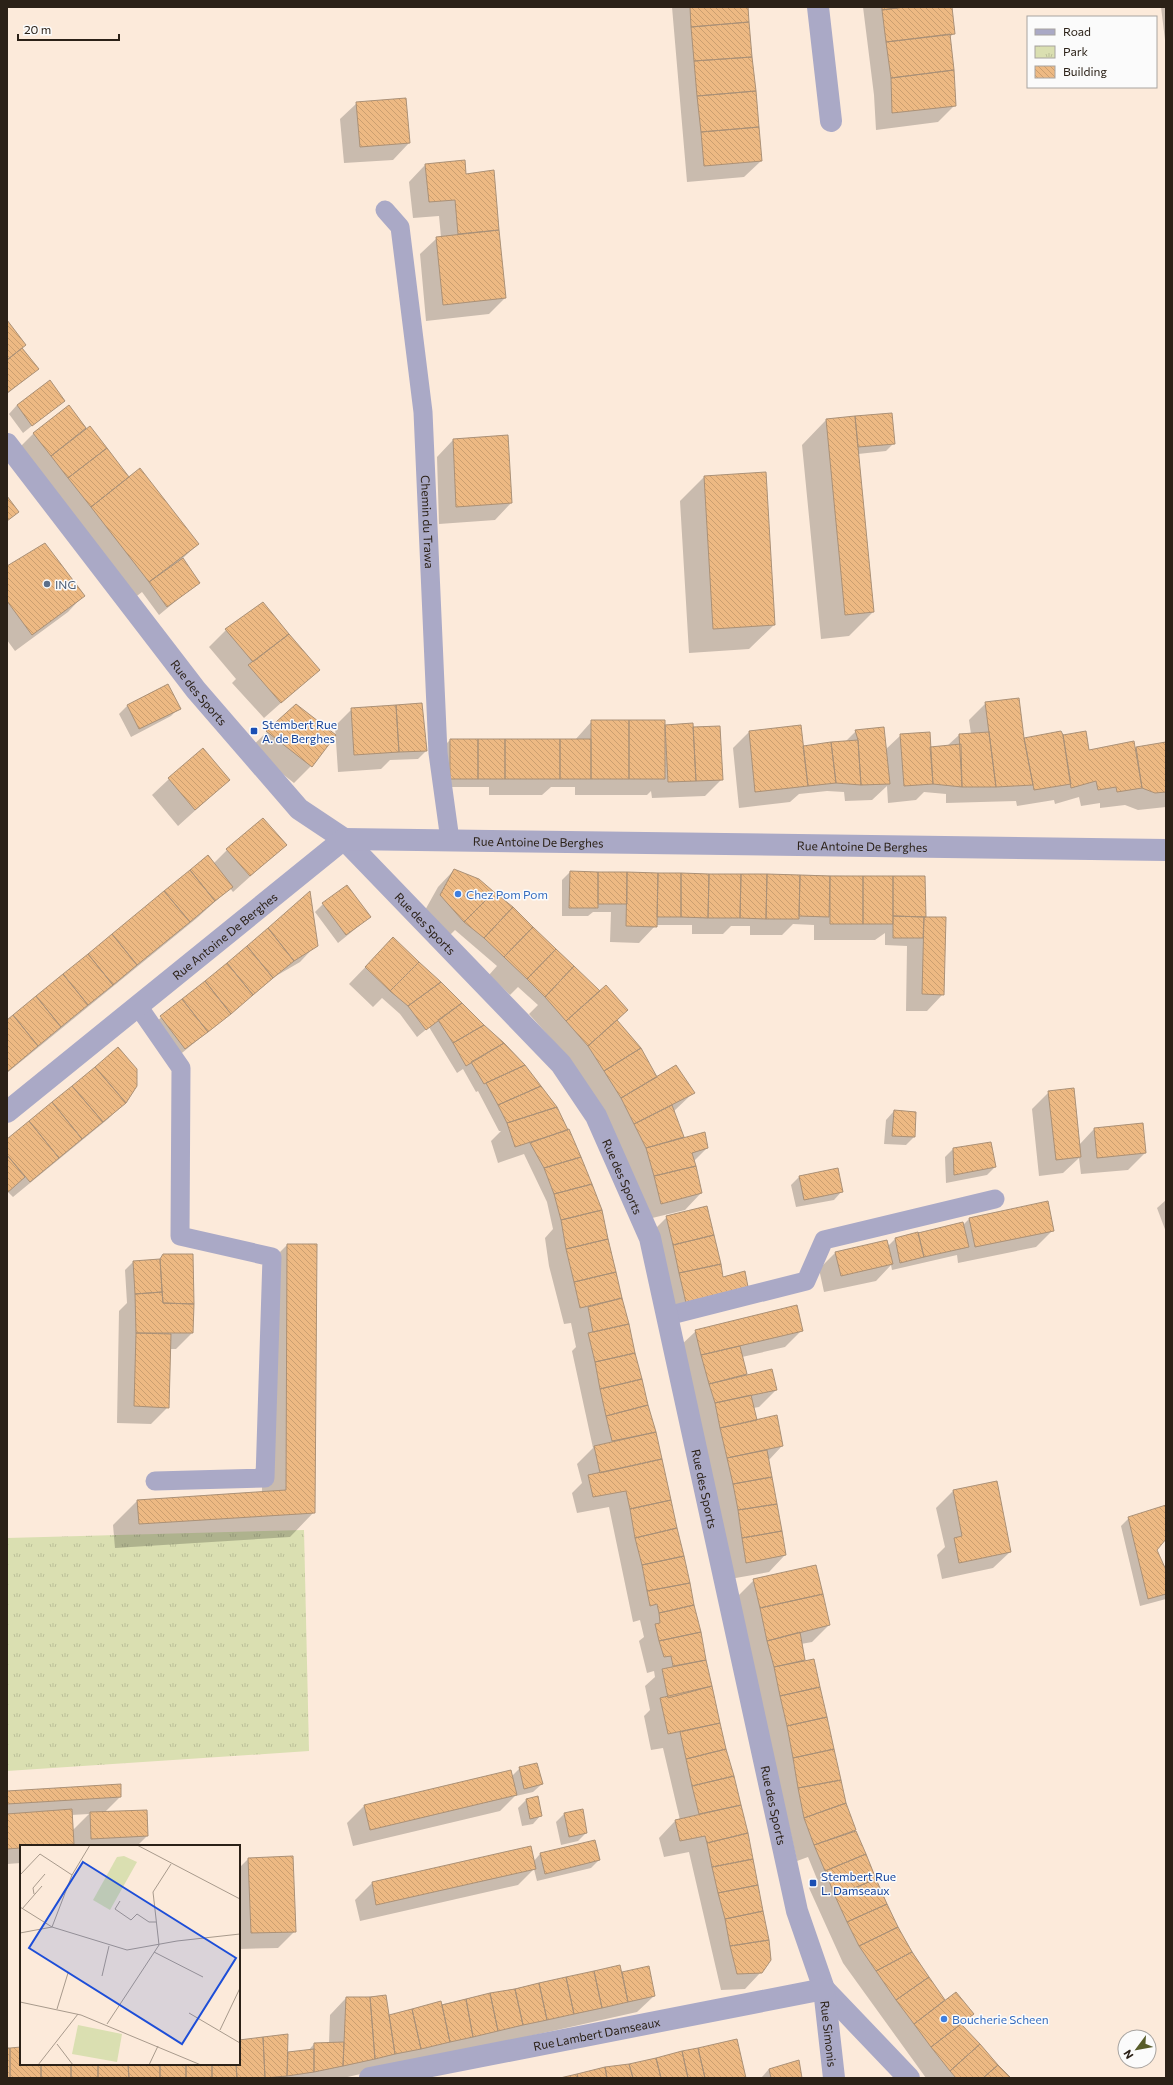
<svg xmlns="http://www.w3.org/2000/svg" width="1173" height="2085" viewBox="0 0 1173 2085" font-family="Commissioner,sans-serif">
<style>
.park{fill:url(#park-tufts)}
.shadow{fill:#0003;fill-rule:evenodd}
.building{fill:url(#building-back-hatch);stroke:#ab9177}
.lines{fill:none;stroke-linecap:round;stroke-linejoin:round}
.service{stroke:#aaa9c6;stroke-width:19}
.minor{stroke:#aaa9c6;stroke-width:22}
.service-dot{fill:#5c6f8a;stroke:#fbfbfb;stroke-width:1.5}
.transit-dot{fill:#1a4fb4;stroke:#fbfbfb;stroke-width:1.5}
.shop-dot{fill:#3f7fe0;stroke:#fbfbfb;stroke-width:1.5}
.labels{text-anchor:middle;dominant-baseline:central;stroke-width:3;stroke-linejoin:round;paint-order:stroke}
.street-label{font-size:12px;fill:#2b2117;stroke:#fbfbfb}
.service-label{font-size:12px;fill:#4e5e75;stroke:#fbfbfb;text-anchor:start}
.transit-label{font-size:12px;fill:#164399;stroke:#fbfbfb;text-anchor:start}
.shop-label{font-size:12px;fill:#366cbe;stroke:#fbfbfb;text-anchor:start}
.inset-road{fill:none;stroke:#a89a8c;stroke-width:1}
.view{fill:#1d4ed8;fill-opacity:0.15;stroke:#1d4ed8;stroke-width:2}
.inset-edge{fill:none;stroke:#2b2117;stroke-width:2}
</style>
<defs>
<pattern id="park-tufts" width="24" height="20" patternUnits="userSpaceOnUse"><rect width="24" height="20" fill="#dadfb1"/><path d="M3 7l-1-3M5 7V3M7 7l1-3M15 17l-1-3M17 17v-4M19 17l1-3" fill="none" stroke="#bbbf98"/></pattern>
<pattern id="building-back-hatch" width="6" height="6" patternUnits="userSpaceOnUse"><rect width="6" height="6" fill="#edb983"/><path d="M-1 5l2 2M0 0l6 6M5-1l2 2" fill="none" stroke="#cb9f70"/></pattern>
</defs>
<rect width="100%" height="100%" fill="#fceada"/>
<path class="park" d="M304,1530L309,1751L7,1771V1538Z"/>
<path class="shadow" d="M672,7H747L761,161L744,177L687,182Z
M863,7H951L954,33L949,38L955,105L938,122L876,130L874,95Z
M1161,7H1166V40H1165Z
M357,103L409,143L393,160L344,163L340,119Z
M425,165L465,175L493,172L505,298L489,314L426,321L420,254L437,238L441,237L439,216L413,218L409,182Z
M7,322L22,348L38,369L7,394Z
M64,400L23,433L9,414L17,405Z
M68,406L128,477L198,544L182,559L199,582L159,615L142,592L124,606L17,450L34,433Z
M826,420L894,443L886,451L858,454L873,612L849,636L821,639L802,445Z
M453,440L511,503L495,520L439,524L437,457Z
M704,477L774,625L749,649L689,653L680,501Z
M7,568L84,595L68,612L15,651L7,640Z
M263,603L318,670L264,718L232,683L236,679L209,647L226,630Z
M168,686L179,708L171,716L131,737L119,714L127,706Z
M986,703L1023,739L1060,732L1089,751L1135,748L1166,743V807L1138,810L1125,805L1100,808V803L1081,806L1079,797L1055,804L1054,800L1017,806L1016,801L946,803V794L924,792L916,800L888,803L887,786L872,800L845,801L844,792L827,791L799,794L790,802L739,808L733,748L749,732L803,747L845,742L856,731L885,750L901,735L930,748L947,746L959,735L971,734L969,720Z
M296,705L335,735L311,766L294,783L250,748Z
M352,709L426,751L418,759L390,760L381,769L338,772L335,726Z
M592,721L664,726L692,724V728L722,779L705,796L652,798L651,791L647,795H575V787H551L542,795H489V787H442V748L450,740H575Z
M169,779L229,780L178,826L152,795Z
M285,845L233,892L230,888L197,918L7,1073V1021L213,864L227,850Z
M454,870L600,992L627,1010L617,1021L657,1078L693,1093L673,1112L684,1139L707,1148L693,1162L701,1193L685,1210L644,1220L572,1062L529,1014L538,1005L518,987L510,995L489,975L497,966L455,930L447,938L424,912L438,887Z
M570,872L924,877L925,918L943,994L927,1011H906L907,946L885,945V933L875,940H814V925L793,924L782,935H750V926H731L723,934H692V925H656L639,943L610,942L611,912H593L588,916H562V880Z
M323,904L370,917L338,943L315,912Z
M269,929L316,945L300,962L276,976L177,1057L152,1025Z
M377,955L504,1044L602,1211L634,1353L661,1460L725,1749L747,1834L761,1972L745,1989L721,1990L689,1852L664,1857L659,1838L675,1821L680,1820L663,1748L651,1750L644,1716L650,1710L645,1686L655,1677L654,1671L647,1673L639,1641L644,1637L640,1620L633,1622L609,1507L577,1513L572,1493L582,1483L577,1464L593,1448L572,1351L576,1347L571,1323L564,1324L549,1266L545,1238L553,1229L547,1202L524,1154L498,1163L491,1141L501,1131H499L478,1091L476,1092L463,1069L457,1073L429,1027L417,1037L400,1014L382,998L373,1007L349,984Z
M1049,1092L1079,1145L1094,1129L1145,1153L1128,1170L1081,1174L1079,1158L1063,1173L1039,1176L1032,1109Z
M125,1102L108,1119L13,1197L8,1192L7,1193V1140Z
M894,1111L914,1137L906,1145L884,1144L886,1120Z
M953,1149L995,1167L987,1175L946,1183L945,1157Z
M799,1177L842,1191L834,1200L796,1207L791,1185Z
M1166,1200V1232L1157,1208Z
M1047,1202L1053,1230L1036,1247L958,1263L957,1255L892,1270L891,1265L876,1281L824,1292L819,1269L835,1253L888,1246L895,1239L963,1225L969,1219Z
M667,1217L723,1278L670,1319L650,1234Z
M287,1245L314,1512L290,1537L115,1548L113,1525L138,1500L262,1492L263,1269Z
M164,1255L192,1333L176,1349H170L168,1407L151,1424L117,1423L119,1311L127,1303L125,1270L133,1262L158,1261Z
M802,1330L785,1347L742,1357L746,1375L776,1390L759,1407L753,1408L756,1421L782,1446L768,1461L785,1555L769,1572L730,1579L679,1347L696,1331Z
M996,1482L1010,1552L993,1568L942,1579L937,1555L945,1547L936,1508L953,1491Z
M1166,1506V1538L1156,1549L1166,1572V1599L1140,1606L1121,1526L1129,1518Z
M754,1580L829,1625L812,1642L801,1644L804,1661L845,1804L855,1830L850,1834L865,1855L898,1928L928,1977L945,2002L973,2014L961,2026L1010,2078H926L843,1963L809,1888L817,1879L808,1857L797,1861L737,1597Z
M520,1768L542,1784L533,1792L516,1796V1795L500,1811L353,1846L347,1823L364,1806L511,1771L512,1776Z
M7,1792L120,1797L104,1813L147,1836L137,1846H74V1843L71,1846H21V1863L7,1864ZM89,1814L72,1831L71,1815Z
M526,1800L541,1815L533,1824L522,1826L518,1808Z
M564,1814L586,1833L578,1841L561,1845L556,1822Z
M530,1847L533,1862L540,1854L599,1860L591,1868L537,1881L534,1869L518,1885L360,1921L355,1900L372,1883Z
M292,1857L295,1931L278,1948L239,1949V1868L248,1859Z
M619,1966L621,1974L648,1967L654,1996L637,2012L343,2078H7V2048H21V2064H239V2041L287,2053L308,2051L314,2044H329L330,2015L346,1998L385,1996L388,2016Z
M769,2069L801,2078H761Z"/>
<path class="building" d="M690,7H748L749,22L691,27Z
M882,7H904L882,10Z
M904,7H952L955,34L886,42L882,10Z
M749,22L752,57L694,61L691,27Z
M950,34L954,70L891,78L886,42Z
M752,57L756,91L697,96L694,61Z
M954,70L956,106L892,113L891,78Z
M756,91L759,127L701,132L697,96Z
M406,98L410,143L360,147L356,102Z
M759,127L762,161L704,166L701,132Z
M465,160L466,174L494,170L499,230L458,234L455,200L429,202L425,164Z
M499,230L506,298L443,305L436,237Z
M7,320L26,345L7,360Z
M22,348L39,369L7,393V360Z
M50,380L65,401L32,426L17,405Z
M69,405L86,428L51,456L33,433Z
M892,413L895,444L858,447L855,416Z
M855,416L874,612L845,615L826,419Z
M90,426L107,448L68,478L51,456Z
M508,435L512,503L456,507L453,439Z
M107,448L129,477L91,507L68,478Z
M140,468L199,544L149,582L91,507Z
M766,472L775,625L713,629L704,476Z
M7,496L19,512L7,521Z
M45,543L85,596L32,635L7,601V566Z
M183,558L200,583L167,607L149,582Z
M263,602L289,634L253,662L225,629Z
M289,634L320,670L281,703L248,665Z
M168,684L181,709L139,729L127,705Z
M1019,698L1024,738L1033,785L996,787L985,702Z
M422,703L427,751L399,752L396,705Z
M296,704L336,735L312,767L266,731Z
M396,705L399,752L354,755L351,708Z
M591,720H629V779H591Z
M629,720H665V779H629Z
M693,723L696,781L668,782L665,725Z
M801,725L808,786L755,792L749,731Z
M720,726L723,780L696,781L693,727Z
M884,727L890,784L861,785L858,740L855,730Z
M1061,731L1063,735L1071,784L1034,790L1024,738Z
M1086,731L1089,750L1134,741L1142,788L1117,792L1116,787L1098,790L1096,781L1071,788L1063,735Z
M930,732L933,784L904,786L900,734Z
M989,732L996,787H962L959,734Z
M450,739H478V779H450Z
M478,739H505V779H478Z
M505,739H560V779H505Z
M560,739H591V779H560Z
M858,740L861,785L836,783L831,742Z
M831,742L836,783L808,786L803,746Z
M1166,742V792L1155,793L1142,788L1136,747Z
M961,744L962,787L933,784L930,747Z
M203,748L230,780L195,810L168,778Z
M263,818L287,845L250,876L226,849Z
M208,855L233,887L215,901L190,870Z
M454,869L479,879L494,892L464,922L440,895Z
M190,870L215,901L190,922L164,891Z
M570,871L598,872V908H569Z
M598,872H627V904H598Z
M627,872L658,873L657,927L626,926Z
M658,873H681V917H657Z
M681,873L709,874L708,918L681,917Z
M709,874H741L740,918H708Z
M741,874H767L766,919L740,918Z
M767,874L800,875L799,919H766Z
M800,875L830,876L829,917L799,916Z
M830,876H863V924H830Z
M863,876H893V924H863Z
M893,876H925L926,917L893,916Z
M347,885L371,917L346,935L322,903Z
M164,891L190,922L137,965L112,934Z
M310,891L318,946L294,961L268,928Z
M494,892L513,907L484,938L464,922Z
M513,907L533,927L504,957L484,938Z
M893,916L924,917L923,938H893Z
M924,917H946L944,995L922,994Z
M533,927L556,949L527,979L504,957Z
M268,928L294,961L273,978L247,946Z
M112,934L137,965L113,985L88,954Z
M393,937L419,962L390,991L365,967Z
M247,946L273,978L253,995L227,963Z
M556,949L574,966L545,997L527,979Z
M88,954L113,985L88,1005L63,974Z
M419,962L441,982L408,1006L390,991Z
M227,963L253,995L231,1014L205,981Z
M574,966L600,991L566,1021L545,997Z
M63,974L88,1005L61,1027L36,996Z
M205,981L231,1014L208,1032L182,999Z
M441,982L462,1003L426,1030L408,1006Z
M606,985L628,1010L588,1046L566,1021Z
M36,996L61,1027L38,1046L13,1015Z
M182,999L208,1032L185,1049L160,1016Z
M462,1003L484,1025L453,1043L438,1020Z
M13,1015L38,1046L7,1072V1020Z
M617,1020L641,1048L604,1071L588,1046Z
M484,1025L504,1043L466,1066L453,1043Z
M504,1043L525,1065L484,1084L471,1062Z
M118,1047L137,1069V1086L126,1103L95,1067Z
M641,1048L657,1077L621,1098L604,1071Z
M525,1065L541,1086L498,1105L486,1083Z
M676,1065L695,1093L634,1124L621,1098Z
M95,1067L126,1103L103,1122L72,1086Z
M72,1086L103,1122L82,1139L52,1102Z
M541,1086L557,1107L507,1123L498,1105Z
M1074,1088L1081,1157L1056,1160L1048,1091Z
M52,1102L82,1139L59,1158L29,1121Z
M672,1105L684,1137L646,1148L634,1124Z
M557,1107L568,1130L515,1147L507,1123Z
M894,1110L916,1112L915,1137L892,1136Z
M29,1121L59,1158L30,1182L7,1155V1139Z
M1143,1123L1146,1153L1097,1158L1094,1128Z
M569,1129L581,1157L544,1168L530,1143Z
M705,1132L708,1148L692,1153L696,1166L654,1176L646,1148Z
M991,1142L996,1167L954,1175L953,1148Z
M7,1155L25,1177L7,1193Z
M581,1157L592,1184L554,1194L544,1168Z
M696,1166L702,1193L661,1204L654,1176Z
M838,1168L843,1192L804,1200L799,1176Z
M592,1184L602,1210L561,1220L554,1194Z
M1048,1201L1054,1231L975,1247L969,1218Z
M707,1206L714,1235L673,1245L666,1216Z
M602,1210L608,1239L566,1249L561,1220Z
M963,1222L969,1247L924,1257L918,1233Z
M918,1232L924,1257L900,1263L895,1238Z
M714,1235L721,1264L679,1273L673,1245Z
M608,1239L616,1272L574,1282L566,1249Z
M887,1240L893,1264L841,1276L835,1252Z
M287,1244H317L315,1513L139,1524L137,1500L286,1490Z
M163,1254H193L194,1304L163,1303L160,1259Z
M160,1259L162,1292L135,1294L133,1261Z
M721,1264L723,1277L745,1271L748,1287L686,1303L679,1273Z
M616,1272L622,1298L580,1308L574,1282Z
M162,1292L163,1303L194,1304L193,1333H136L135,1294Z
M622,1298L629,1324L593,1332L588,1307Z
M797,1305L803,1331L701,1355L695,1330Z
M629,1324L635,1353L595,1362L588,1333Z
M136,1333L171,1334L169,1408L134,1406Z
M740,1346L747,1374L709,1384L701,1355Z
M635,1353L642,1379L600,1389L595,1362Z
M772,1369L777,1390L715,1403L709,1384Z
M642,1379L648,1405L606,1416L600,1389Z
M751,1395L757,1420L720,1428L715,1403Z
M648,1405L656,1432L612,1441L606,1416Z
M777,1415L783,1446L727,1458L720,1428Z
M656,1432L662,1459L600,1473L594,1446Z
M767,1450L772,1477L733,1484L727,1458Z
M662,1459L671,1500L630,1509L626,1491L593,1497L588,1475Z
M772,1477L777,1504L738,1510L733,1484Z
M997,1481L1011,1552L959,1563L954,1538L962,1536L953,1490Z
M671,1500L677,1528L635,1538L630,1509Z
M777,1504L782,1531L742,1538L738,1510Z
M1166,1505V1539L1157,1550L1166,1570V1594L1148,1599L1128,1517Z
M677,1528L684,1556L642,1565L635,1538Z
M782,1531L786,1555L746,1563L742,1538Z
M684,1556L690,1583L647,1591L642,1565Z
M816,1565L823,1594L760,1608L753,1579Z
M690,1583L694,1605L659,1613L657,1604L650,1606L647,1591Z
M823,1594L830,1625L767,1641L760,1608Z
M694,1605L701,1632L659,1641L655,1624L660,1623L659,1613Z
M701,1632L706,1660L673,1666L671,1656L664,1657L659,1641Z
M800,1632L805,1660L774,1667L767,1641Z
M814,1659L820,1687L780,1696L774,1667Z
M706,1660L712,1686L668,1698L662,1669Z
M712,1686L720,1723L668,1734L660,1698Z
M820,1687L827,1717L787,1726L780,1696Z
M827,1717L834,1749L793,1758L787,1726Z
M720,1723L726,1749L686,1759L680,1732Z
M726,1749L734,1776L692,1786L686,1759Z
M834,1749L841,1780L798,1788L793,1758Z
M537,1763L543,1784L524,1789L519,1767Z
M511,1770L517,1795L370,1830L364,1805Z
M734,1776L741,1805L699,1814L692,1786Z
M841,1780L846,1803L804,1818L798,1788Z
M121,1784V1797L7,1804V1791Z
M538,1796L542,1816L530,1819L526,1799Z
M846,1803L856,1830L814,1845L804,1818Z
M741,1805L748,1833L707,1843L705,1836L680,1841L675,1820Z
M72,1809L74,1844L21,1846V1848L7,1849V1814Z
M583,1809L587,1833L569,1837L564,1813Z
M147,1810L148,1836L91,1839L90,1812Z
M856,1831L866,1854L825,1871L814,1845Z
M748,1833L753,1859L712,1867L707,1843Z
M595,1840L600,1860L545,1874L540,1853Z
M531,1846L536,1869L376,1905L372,1882Z
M866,1854L876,1879L835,1896L825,1871Z
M293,1856L296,1932L251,1933L248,1858Z
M753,1859L758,1885L718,1893L712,1867Z
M876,1879L887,1904L847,1922L835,1896Z
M758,1885L763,1911L725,1919L718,1893Z
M887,1904L898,1927L859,1946L847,1922Z
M763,1911L769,1940L730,1946L725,1919Z
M898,1927L912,1952L876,1971L859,1946Z
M769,1940L771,1960L762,1973L737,1974L730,1946Z
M912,1952L929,1977L896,2000L876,1971Z
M620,1965L628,2002L602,2008L594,1971Z
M649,1966L655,1996L628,2002L622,1972Z
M594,1971L602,2008L574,2014L566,1977Z
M566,1977L574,2014L547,2020L539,1983Z
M929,1977L945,2000L914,2024L896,2000Z
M539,1983L547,2020L523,2025L515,1989Z
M515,1989L523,2025L498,2031L490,1993Z
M956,1992L974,2014L931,2047L914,2024Z
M490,1993L498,2031L473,2037L466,1999Z
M386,1995L395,2054L375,2059L370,1997Z
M346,1997H370L375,2059L343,2066Z
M466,1999L473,2037L450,2042L442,2005Z
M441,2001L450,2042L421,2049L412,2009Z
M412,2009L421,2049L395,2054L389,2015Z
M961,2024L980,2044L950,2071L931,2047Z
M288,2034L287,2076L265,2078L263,2037Z
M263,2037L265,2078H237L236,2064H239V2040Z
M737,2039L746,2078H705L698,2048Z
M344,2042L343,2066L314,2072V2043Z
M980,2044L998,2065L983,2078H956L950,2071Z
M21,2047V2064H41V2078H10V2048Z
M7,2048H10V2078H7Z
M698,2048L705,2078H688L682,2051Z
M314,2049V2072L287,2076L288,2052Z
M682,2051L688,2078H661L656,2058Z
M656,2058L661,2078H633L629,2064Z
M799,2060L802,2078H771L769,2069Z
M41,2064H71V2078H41Z
M71,2064H98V2078H71Z
M98,2064H128L129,2078H98Z
M128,2064H160V2078H129Z
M160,2064H186V2078H160Z
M186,2064H212V2078H186Z
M212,2064H236L237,2078H212Z
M629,2064L633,2078H607L605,2067Z
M998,2065L1011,2078H983Z
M605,2067L607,2078H578L577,2074Z
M577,2074L578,2078H560Z"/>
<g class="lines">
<g class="service">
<path id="s1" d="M385,210L400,227L423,412L438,753L450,840"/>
<path d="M138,1006L181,1068L180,1236L272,1257L265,1478L155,1481"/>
<path d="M667,1316L806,1281L824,1240L995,1199"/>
</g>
<g class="minor">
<path d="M818,7L831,121"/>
<path id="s2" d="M7,444L196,690L299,809L344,839L561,1064L596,1116L650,1238L797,1911L824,1989L909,2078"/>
<path id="s3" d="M7,1112L344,839L1166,850"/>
<path id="s4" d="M824,1989L834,2078"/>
<path id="s5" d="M370,2078L824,1989"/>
</g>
</g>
<circle class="service-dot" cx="47" cy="584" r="4"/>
<g class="transit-dot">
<rect x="250" y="727" width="8" height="8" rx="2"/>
<rect x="809" y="1879" width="8" height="8" rx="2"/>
</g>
<g class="shop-dot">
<circle cx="458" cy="894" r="4"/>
<circle cx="944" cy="2019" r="4"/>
</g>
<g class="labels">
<g class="street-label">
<text stroke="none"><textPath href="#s1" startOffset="319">Chemin du Trawa</textPath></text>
<text stroke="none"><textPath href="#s2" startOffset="314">Rue des Sports</textPath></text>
<text stroke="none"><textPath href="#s3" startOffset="628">Rue Antoine De Berghes</textPath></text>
<text stroke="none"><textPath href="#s3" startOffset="952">Rue Antoine De Berghes</textPath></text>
<text stroke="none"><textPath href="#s2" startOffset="639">Rue des Sports</textPath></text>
<text stroke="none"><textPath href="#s3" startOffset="280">Rue Antoine De Berghes</textPath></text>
<text stroke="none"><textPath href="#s2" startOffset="963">Rue des Sports</textPath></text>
<text stroke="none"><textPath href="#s2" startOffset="1287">Rue des Sports</textPath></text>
<text stroke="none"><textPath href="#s2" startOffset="1611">Rue des Sports</textPath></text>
<text stroke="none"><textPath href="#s5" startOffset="231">Rue Lambert Damseaux</textPath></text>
<text stroke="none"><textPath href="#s4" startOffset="45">Rue Simonis</textPath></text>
</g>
<g class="service-label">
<text x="55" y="584">ING</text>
</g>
<g class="transit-label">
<text x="262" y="724">Stembert Rue<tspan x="262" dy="14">A. de Berghes</tspan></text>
<text x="821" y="1876">Stembert Rue<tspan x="821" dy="14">L. Damseaux</tspan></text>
</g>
<g class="shop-label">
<text x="466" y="894">Chez Pom Pom</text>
<text x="952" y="2019">Boucherie Scheen</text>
</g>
</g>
<g transform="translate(20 1845)">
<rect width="220" height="220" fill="#fceada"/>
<path d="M58,180L102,189L97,217L52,209Z" fill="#dadfb1"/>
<path d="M104,11L117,17L90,65L73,55L97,12Z" fill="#dadfb1"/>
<path class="inset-road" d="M117,0L220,54M0,30L20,9L52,30M14,49L13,43L25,29M100,56L95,64L111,75L117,69L129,77H136M0,62L32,82M2,64L22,41M32,82L52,30L70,0M0,88L32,82L107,105L157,96L220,89M134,107L183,132M82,131L89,101M0,157L61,170L181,220M37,164L48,128M169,168L220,198M87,179L139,100L133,47L151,19M200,185L220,143M37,199L53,220M18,220L58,169M129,220L138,201"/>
<path class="view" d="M63,17L216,113L162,199L9,103Z"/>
<rect width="220" height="220" class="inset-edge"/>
</g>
<rect width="1173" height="2085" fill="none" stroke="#2b2117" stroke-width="16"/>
<rect x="1027" y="16" width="130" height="72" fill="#fbfbfb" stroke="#a8a4a0"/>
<rect x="1035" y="29" width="20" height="6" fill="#aaa9c6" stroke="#a8a4a0"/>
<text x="1063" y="36" font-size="12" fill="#2b2117">Road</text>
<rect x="1035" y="46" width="20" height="12" fill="url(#park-tufts)" stroke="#a8a4a0"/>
<text x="1063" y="56" font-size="12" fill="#2b2117">Park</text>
<rect x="1035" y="66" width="20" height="12" fill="url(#building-back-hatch)" stroke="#a8a4a0"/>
<text x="1063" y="76" font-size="12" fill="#2b2117">Building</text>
<g transform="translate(1137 2049) rotate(238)"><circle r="19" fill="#fbfbfb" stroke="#a8a4a0"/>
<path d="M0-3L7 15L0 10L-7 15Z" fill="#585d2a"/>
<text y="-6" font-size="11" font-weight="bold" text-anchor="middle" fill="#2b2117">N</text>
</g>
<path d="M18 34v6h101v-6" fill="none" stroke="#2b2117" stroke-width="2"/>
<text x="24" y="34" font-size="12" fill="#2b2117" stroke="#fbfbfb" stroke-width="3" paint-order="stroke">20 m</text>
</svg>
